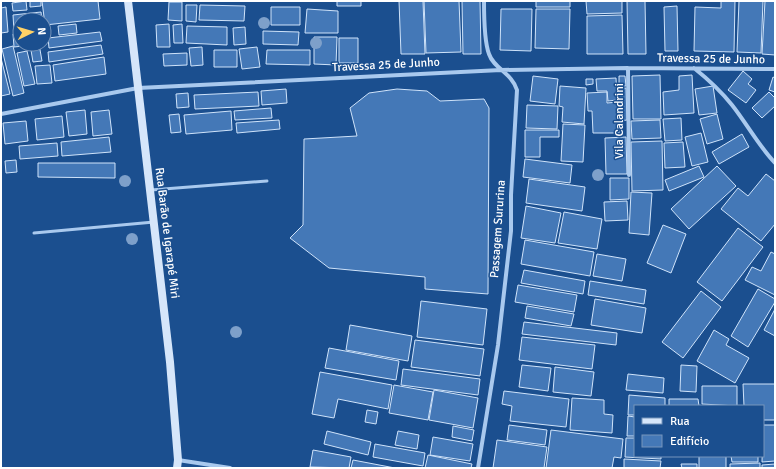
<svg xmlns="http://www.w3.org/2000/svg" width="776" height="469" viewBox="0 0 776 469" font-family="Signika,sans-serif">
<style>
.building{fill:#4478b7;stroke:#cfe3fa}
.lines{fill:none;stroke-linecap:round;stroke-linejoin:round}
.lane{stroke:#a9c9ee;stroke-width:3}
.street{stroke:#a9c9ee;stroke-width:4}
.secondary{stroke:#d6e6fa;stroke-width:8}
.tree{fill:#7ea0ca}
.labels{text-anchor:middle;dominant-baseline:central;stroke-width:3;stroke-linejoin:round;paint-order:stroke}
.street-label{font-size:12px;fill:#fff;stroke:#1b4f8f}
</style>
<rect width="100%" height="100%" fill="#1b4f8f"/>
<path class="building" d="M26,1L27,10L13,11L12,3Z
M30,1H41V6L30,7Z
M42,1H98L100,19L45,25Z
M337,1H361V6H337Z
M399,1H423L425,54H401Z
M424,1H459L461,52L426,53Z
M462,1H480L481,54H463Z
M536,1H570V7H536Z
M586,1H622V13L587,14Z
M627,1H645L646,54H628Z
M721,1H735L734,52L694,51L695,7L721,8Z
M739,1H763L761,53L737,52Z
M765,1H775V55L762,54Z
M169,2H182V21L168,20Z
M186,5H197L196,22L186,21Z
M200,5L245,6L244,21L199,20Z
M677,6L678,51H665L664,7Z
M6,7L8,32L1,33V8Z
M271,7H300V25H271Z
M307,9L338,11V33H305Z
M501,9H532L531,51L500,50Z
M536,9H570L569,49L535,48Z
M41,12L42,20H20V31H14L13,15Z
M622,15L623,54H587V16Z
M76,24L77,33L59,35L58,26Z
M169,24L170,47H157L156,25Z
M182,24L183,43H174L173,25Z
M187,26L227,27V45L186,43Z
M245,27L246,44L234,45L233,28Z
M263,31L299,32L298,45L263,44Z
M100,32L102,41L49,48L48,38Z
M20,33V44H23V46L14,47L13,34Z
M314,37H337L336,65L314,64Z
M339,38H358V63H339Z
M30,44H39L42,61L33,62Z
M101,45L103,54L49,62L48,52Z
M13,46L24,93L13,96L2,49Z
M202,47L203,65L191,66L189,48Z
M257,47L260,67L242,69L239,49Z
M214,50H237V67H214Z
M267,50H310V65L266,64Z
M27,51L35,84L24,86L17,53Z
M187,53V65L164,66L163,54Z
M104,57L106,74L55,81L53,65Z
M1,58L10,94L1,96Z
M50,65L52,83L37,84L35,66Z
M743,71L752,79L748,84L756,90L746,103L728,90Z
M660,75L661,119H633L632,76Z
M692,75L694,113L664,115L663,92L679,90V76Z
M533,76L558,79L555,104L530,101Z
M619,76H625L626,86H619Z
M773,77L775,78V92L769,90Z
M616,78L617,100L608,101L607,91H597L596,79Z
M586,79H593V84L586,85Z
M560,86L586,88L584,124L562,122L563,107L559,106Z
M713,86L717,113L699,115L695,89Z
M618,88H626L627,120L620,121Z
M286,89L287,103L262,105L261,91Z
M397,89L427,91L440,101L484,99L489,108L488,294L425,289V277L329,268L290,238L303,225L304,139L357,136L350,108L369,93Z
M258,92L259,106L195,109L194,95Z
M607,92V103L618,102L619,133H593L592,111H588L587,93Z
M769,92L775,98V106L762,118L752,108Z
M188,93L189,107L177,108L176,94Z
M527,105L558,106L557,129L526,128Z
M271,108L272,118L235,120L234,111Z
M85,110L87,134L69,136L66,112Z
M109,110L112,134L93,136L91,112Z
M231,111L232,130L186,134L184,115Z
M179,114L181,132L171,133L169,115Z
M717,114L723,139L707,144L700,119Z
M62,116L64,137L37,140L35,119Z
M681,118L682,140L665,141L663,119Z
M279,120L280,129L237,133L236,123Z
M660,120L661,138L632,139L631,121Z
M26,121L28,141L5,144L3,123Z
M563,124L585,125L583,162L561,161Z
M525,130H559V137H540V157H525Z
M701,133L708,162L692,166L685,137Z
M742,134L749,147L719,164L712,152Z
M109,137L111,152L62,156L61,142Z
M626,137L627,174H606L605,138Z
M662,141L663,190L632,191L631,142Z
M683,142L685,167L665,168L664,143Z
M57,143L58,156L20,159L19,146Z
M525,159L572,165L570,183L523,177Z
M16,160L17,172L6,173L5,161Z
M38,163H115V178L38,177Z
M699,166L704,177L669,191L665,180Z
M717,166L736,186L689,229L671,209Z
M766,174L775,181V224L761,241L721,209L738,188L748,196Z
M610,178H629V199L610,200Z
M529,179L585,187L582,211L526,203Z
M631,192L652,193L649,235L629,233Z
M627,201L628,220L605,221L604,202Z
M526,206L561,213L555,243L521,238Z
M564,212L602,219L597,249L558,243Z
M663,225L686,234L671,273L647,263Z
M738,228L763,247L722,301L697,282Z
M525,240L594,252L590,276L521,264Z
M771,252L775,254V295L745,280L752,267L761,271Z
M597,254L626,259L622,281L593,276Z
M524,270L585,281L583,294L521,283Z
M590,281L646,290L644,304L588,295Z
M518,285L577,295L574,312L515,302Z
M758,289L775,299V302L748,347L731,336Z
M701,291L721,307L683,358L662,342Z
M595,299L646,308L642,333L591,325Z
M421,301L487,309L483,345L417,337Z
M527,306L574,314L571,326L525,318Z
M775,309V336L764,330Z
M524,322L617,333L616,345L522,334Z
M350,325L412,336L408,361L346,350Z
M714,330L729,339L726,345L749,358L735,383L697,361Z
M522,337L595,345L592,369L519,360Z
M415,340L484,349L480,376L411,367Z
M329,348L399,361L396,380L325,368Z
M522,365L551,368L548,391L519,387Z
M681,365L697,366L696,392L680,391Z
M555,367L594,372L591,396L553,392Z
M403,369L480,379L478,395L401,385Z
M320,372L392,385L388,409L338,399L334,418L312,414Z
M628,374L664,378L663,393L626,390Z
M743,384H775V420H763V406H744Z
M394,385L433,392L428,420L389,413Z
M702,386H737V406L702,404Z
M434,390L478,398L473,428L429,420Z
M504,391L569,399L566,427L510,421L512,406L502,404Z
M629,395L665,398V406H635V415H628Z
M572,398L604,400V414L613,415L612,433L570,430Z
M669,399H698L699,406H669Z
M367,410L378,412L376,424L365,422Z
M628,416L635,417V436H627Z
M509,425L547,430L545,445L507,440Z
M763,425H775V461L762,462Z
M453,426L474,430L472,441L452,437Z
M551,430L623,439L621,458L614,457L612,468H546Z
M327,431L371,442L368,455L324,444Z
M398,431L419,435L417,449L395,445Z
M433,437L473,444L470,461L430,455Z
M626,438H635V456H661V459L625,457Z
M497,440L547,447L544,468H493Z
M375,444L425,453L423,466L373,457Z
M313,450L351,457L349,468L310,467Z
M428,455L472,464L471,468H425Z
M699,456H726V468H699Z
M731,456H758V462H732Z
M624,459L661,461L660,468H624Z
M353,460L395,468H351Z
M760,463V468H730V464Z
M681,464H697V468H682Z
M775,464V468H762V465Z"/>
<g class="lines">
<path class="lane" d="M151,190L267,181
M34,233L154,222"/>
<path class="street" d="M628,68L629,175
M694,68C709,80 720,90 732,105C747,124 758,145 775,163
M1,114L138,88L501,70L628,68L775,69
M178,460L230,468
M478,468L498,345L511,231V195L517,90C512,73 494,69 489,54C484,41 484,15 484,1"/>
<path class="secondary" d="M128,1L170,362L178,460L177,468"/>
</g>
<g class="tree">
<circle cx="264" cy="23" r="6"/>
<circle cx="316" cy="43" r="6"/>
<circle cx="598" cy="175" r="6"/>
<circle cx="125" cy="181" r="6"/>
<circle cx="132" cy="239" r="6"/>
<circle cx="236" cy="332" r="6"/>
</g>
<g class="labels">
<g class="street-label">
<text transform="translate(711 59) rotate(1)">Travessa 25 de Junho</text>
<text transform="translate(386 65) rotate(-3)">Travessa 25 de Junho</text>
<text transform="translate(619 121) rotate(-90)">Vila Calandrini</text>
<text transform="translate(498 229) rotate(-86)">Passagem Sururina</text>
<text transform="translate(167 233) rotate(83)">Rua Barão de Igarapé Miri</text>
</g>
</g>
<rect width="776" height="469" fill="none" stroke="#ffffff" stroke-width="4"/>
<rect x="634" y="405" width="130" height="52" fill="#1b4f8f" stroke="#7695bc"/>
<rect x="642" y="418" width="20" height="6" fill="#d6e6fa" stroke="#7695bc"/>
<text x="670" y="425" font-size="12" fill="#ffffff">Rua</text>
<rect x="642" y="435" width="20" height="12" fill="#4478b7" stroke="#7695bc"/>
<text x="670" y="445" font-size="12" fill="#ffffff">Edifício</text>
<g transform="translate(32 32) rotate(85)"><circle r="19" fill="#1b4f8f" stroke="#7695bc"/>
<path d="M0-3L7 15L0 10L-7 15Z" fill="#ffd166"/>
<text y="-6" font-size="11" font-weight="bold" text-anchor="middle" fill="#ffffff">N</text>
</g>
</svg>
